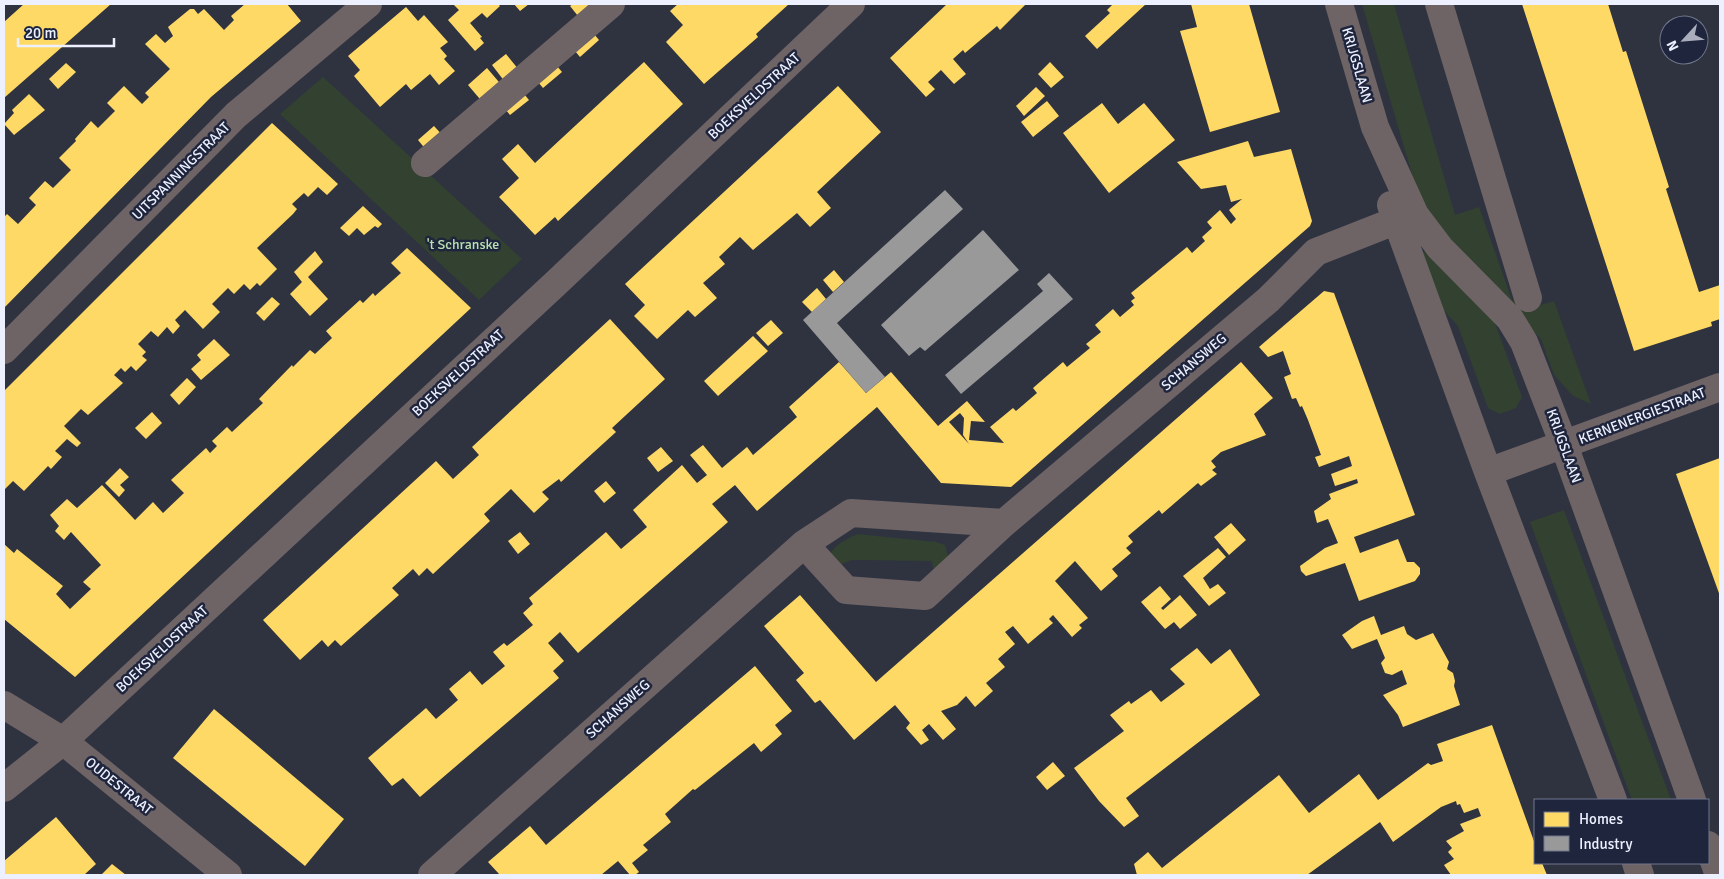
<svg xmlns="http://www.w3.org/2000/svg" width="1724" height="879" viewBox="0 0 1724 879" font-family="Signika,sans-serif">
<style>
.green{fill:#324130}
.homes{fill:#ffd966;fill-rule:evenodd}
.industry{fill:#999}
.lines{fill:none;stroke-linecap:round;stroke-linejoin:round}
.minor{stroke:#6e6365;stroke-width:28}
.labels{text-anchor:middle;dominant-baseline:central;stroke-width:5;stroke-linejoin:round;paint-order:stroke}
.street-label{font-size:14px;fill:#edf1ff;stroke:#1e253d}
.park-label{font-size:14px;fill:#bbe1ae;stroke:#1e253d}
</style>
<rect width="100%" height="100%" fill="#2f3340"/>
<path class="green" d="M1362,4H1394L1455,215L1479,207L1512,300L1527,309L1554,301L1591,404L1573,396L1554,375L1541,339L1450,246L1419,198Z
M323,77L522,259L479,300L280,114Z
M1427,251L1492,315L1522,397L1516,408L1500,414L1488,408L1458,326L1427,292L1414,255Z
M1564,510L1671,800H1632L1530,522Z
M857,534L936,542L945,545L949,561L937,572L933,568L932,561L852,560L834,567L829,555C836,544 845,540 857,534Z"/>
<path class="homes" d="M24,4H111L4,98V22Z
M245,4H287L301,21L211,97L4,308V217L7,214L18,224L36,205L29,198L45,181L53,188L71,170L59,158L76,141L75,139L91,121L98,128L115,111L107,103L124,86L142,104L149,97L145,93L170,69L145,44L156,34L165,43L173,36L168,27L190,9H194L198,14L204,9L224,30L234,20L231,16Z
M453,4H498L500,6L487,18L482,13L470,23L482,37L480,38L484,43L475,51L448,20L459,10Z
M514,4H529L520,11Z
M573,4H602L582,21L570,6Z
M678,4H789L756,34L758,37L704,84L666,42L683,25L670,11Z
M947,4H1026L1000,30L997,26L965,53L963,50L953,59L966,74L954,84L941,70L928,82L935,89L926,97L890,58Z
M1113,4H1146L1097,49L1085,36L1110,13L1107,10Z
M1191,4H1249L1280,112L1210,132L1180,31L1197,27Z
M1522,4H1608L1623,52L1626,51L1669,187L1666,189L1699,292L1720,285V319L1711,322L1712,326L1634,351Z
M406,7L418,21L424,15L448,42L440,48L447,56L444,59L455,71L439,85L430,74L411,90L406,84L380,107L354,76L360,70L348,56Z
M589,28L599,40L580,57L570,45Z
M506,54L519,70L505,82L492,65Z
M552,60L562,72L543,88L533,76Z
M644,62L683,104L558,221L555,217L535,235L499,197L519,178L502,159L518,144L535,163Z
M1050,62L1064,77L1051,88L1038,74Z
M66,63L76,72L58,89L49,79Z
M487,68L504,88L485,105L468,85Z
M838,86L881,132L817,192L831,208L810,227L797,213L753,250L740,237L719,257L725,264L703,283L717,298L695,317L688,310L657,339L634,316L645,305L625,284Z
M1036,87L1045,96L1024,116L1016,106Z
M519,88L529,100L510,115L501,104Z
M29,94L45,110L14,135L4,124L14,113L12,110Z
M1047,101L1059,116L1033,137L1021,122Z
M1102,103L1118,124L1144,103L1175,140L1109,193L1063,133Z
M272,123L338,184L327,195L318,187L308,197L304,193L292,204L297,209L293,214L257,248L277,269L260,286L257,283L250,290L244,284L234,294L228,288L212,304L220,312L203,329L185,310L175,320L180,326L173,334L167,327L158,337L151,331L138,344L146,352L142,356L147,360L136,371L131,366L125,372L121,368L114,375L123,383L88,415L81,409L64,426L81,443L77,447L67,439L55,451L62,457L51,469L48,466L24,491L13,481L4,490V391Z
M434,126L444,137L427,151L418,140Z
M1248,141L1254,157L1291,149L1312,221L1310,226L1011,487L941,483L877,407L757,511L735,485L712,504L728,522L578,653L560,632L548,643L564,661L553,671L559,678L420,797L403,778L392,786L368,758L426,708L436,719L458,700L449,689L470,671L482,685L505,666L493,652L504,643L507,646L533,625L523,613L533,604L529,598L606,532L621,549L647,527L633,510L682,465L697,483L707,475L690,455L703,445L722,468L747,447L753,455L797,417L789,407L839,362L866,393L891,372L938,426L967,401L985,422L971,421L969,440L1004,443L990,427L1013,408L1016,411L1037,393L1033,388L1063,362L1067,367L1090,348L1086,344L1101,332L1095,325L1113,309L1120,317L1134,305L1131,301L1135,298L1131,293L1187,247L1192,253L1205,241L1202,237L1212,228L1207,222L1220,210L1231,224L1236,219L1229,210L1242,199L1231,202L1226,185L1201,189L1177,162ZM960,413L964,418L963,435L969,444L949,422Z
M363,206L382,224L378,228L375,226L364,235L357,228L349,236L340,228Z
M407,248L471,308L75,677L4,619V544L14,553L17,549L63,586L56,594L70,609L91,589L83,582L101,565L71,532L64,540L55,531L59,526L50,515L67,499L77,508L102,485L135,520L153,502L163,513L184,493L171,480L206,448L210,453L217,446L212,441L227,427L232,432L263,403L259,399L292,365L293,367L310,350L315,354L332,338L326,331L360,300L363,303L373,293L375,296L401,273L391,263Z
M315,251L323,262L308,277L328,299L310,316L290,294L302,282L294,272Z
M834,270L844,282L833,292L823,280Z
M817,288L826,299L812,312L802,302Z
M1324,291L1334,293L1415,515L1354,537L1360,553L1398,539L1407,562H1414L1420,568V574L1415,581L1359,601L1345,563L1306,576L1301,571L1300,566L1325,548L1338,543L1328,519L1317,523L1314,511L1331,499L1329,494L1358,483L1357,479L1335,486L1331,474L1352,466L1349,456L1319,467L1315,457L1321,455L1308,420L1302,406L1300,407L1296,398L1292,399L1284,377L1291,374L1283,351L1268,357L1259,347Z
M272,297L280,304L264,321L256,313Z
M610,319L665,379L612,428L616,432L561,482L559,479L542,492L549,499L534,513L511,489L484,514L490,521L433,574L427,568L419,576L413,569L392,588L399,595L341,646L335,640L328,647L322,640L300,660L263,620L436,461L453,479L479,455L472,447Z
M771,320L783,333L768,346L756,333Z
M753,336L768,351L718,396L704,381Z
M214,339L230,355L201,380L191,369L201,360L197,355Z
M1241,362L1273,398L1254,414L1266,435L1221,452L1211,461L1216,467L1212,470L1217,474L1201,486L1198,483L1162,514L1159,510L1128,536L1133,542L1126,548L1131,553L1112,569L1118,576L1101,591L1075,561L1055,581L1088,618L1079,625L1082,628L1072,637L1053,615L1049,619L1053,623L1028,644L1013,626L1005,632L1015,644L998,659L1005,667L986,683L993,691L975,707L966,696L957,705L941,711L956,729L943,740L929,724L922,730L929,740L921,745L906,728L910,723L895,705L854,740L820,700L815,703L796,680L804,673L764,626L800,595L876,682Z
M187,378L196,387L179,405L170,395Z
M152,412L162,423L146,439L135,428Z
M661,447L673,461L658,472L647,458Z
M1720,458V596L1676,474Z
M120,468L129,477L120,485L125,490L119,497L105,483Z
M606,481L616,493L604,503L594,491Z
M1231,523L1246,540L1229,555L1214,537Z
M520,532L530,544L518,554L508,541Z
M1218,548L1226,557L1203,578L1210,589L1218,584L1226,593L1209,606L1183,576Z
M1160,586L1171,599L1161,608L1163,610L1180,595L1197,615L1180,629L1174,622L1165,629L1141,602Z
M1374,616L1381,635L1404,626L1407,634L1416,640L1433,633L1449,662L1447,669L1453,673L1455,681L1454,686L1460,705L1403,727L1398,715L1383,695L1407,684L1402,670L1392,675L1385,673L1381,663L1385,658L1377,639L1352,649L1342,635L1362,621Z
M1197,648L1211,664L1230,649L1260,695L1126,798L1139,816L1124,827L1099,801L1074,768L1124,731L1110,715L1129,701L1131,704L1151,690L1161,702L1185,684L1170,669Z
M755,666L792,711L775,725L782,734L761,752L754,743L695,790L693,789L665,814L671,822L643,845L648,850L632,863L639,872L635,875H630L618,861L601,875H500L488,862L530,826L546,845Z
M214,709L344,819L305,866L173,758Z
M1492,725L1535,844V863H1542L1547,875H1451L1444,865L1454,859L1448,852L1452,848L1446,841L1464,831L1460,824L1481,816L1478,808L1464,813L1460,804L1457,805L1456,801L1441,807L1393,842L1380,822L1307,875H1137L1134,864L1148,852L1162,868L1279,775L1309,813L1359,774L1378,800L1428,763L1431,765L1443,761L1437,744Z
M1053,762L1065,776L1047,790L1036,777Z
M56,817L96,864L84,875H4V861Z
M112,864L126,875H101Z"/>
<path class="industry" d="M945,190L963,209L837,323L885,377L866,393L803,320Z
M983,230L1019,270L925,351L920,347L909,356L881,325Z
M1049,273L1073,299L961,394L945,375L1043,291L1037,284Z"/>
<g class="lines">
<path class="minor" d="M1339,4L1375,127L1415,215L1440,248L1510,319L1524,342L1564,445L1692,800
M1439,4L1528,298
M425,163L611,4
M1391,205L1488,472L1613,800
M4,350L236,115L368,4
M1488,472L1720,387
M804,544L846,590L925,596L1004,523
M4,705L63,741L228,875
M4,788L63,741L555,284L851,4
M1708,845L1719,875
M1636,863L1640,875
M432,875L804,544L851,513L1004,523L1268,300L1316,252L1395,221"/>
</g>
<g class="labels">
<g class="street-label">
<text transform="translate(1357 65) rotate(74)">KRIJGSLAAN</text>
<text transform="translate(754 96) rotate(-43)">BOEKSVELDSTRAAT</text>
<text transform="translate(181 171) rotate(-45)">UITSPANNINGSTRAAT</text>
<text transform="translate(1194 362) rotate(-40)">SCHANSWEG</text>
<text transform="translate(458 373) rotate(-43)">BOEKSVELDSTRAAT</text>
<text transform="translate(1642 416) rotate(-21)">KERNENERGIESTRAAT</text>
<text transform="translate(1564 446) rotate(70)">KRIJGSLAAN</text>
<text transform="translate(162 649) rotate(-43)">BOEKSVELDSTRAAT</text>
<text transform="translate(618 709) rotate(-42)">SCHANSWEG</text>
<text transform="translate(119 786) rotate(39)">OUDESTRAAT</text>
</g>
<g class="park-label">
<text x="463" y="244">'t Schranske</text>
</g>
</g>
<rect width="1724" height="879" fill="none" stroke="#edf1ff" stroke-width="10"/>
<rect x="1534" y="799" width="175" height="65" fill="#1e253d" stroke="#71778b"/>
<rect x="1544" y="812" width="25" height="15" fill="#ffd966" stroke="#71778b"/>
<text x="1579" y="824" font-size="15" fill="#edf1ff">Homes</text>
<rect x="1544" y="836" width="25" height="15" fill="#999999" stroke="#71778b"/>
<text x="1579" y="849" font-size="15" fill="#edf1ff">Industry</text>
<g transform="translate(1684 40) rotate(244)"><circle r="24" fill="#1e253d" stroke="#71778b"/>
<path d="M0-4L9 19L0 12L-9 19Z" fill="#aaaebc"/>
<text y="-8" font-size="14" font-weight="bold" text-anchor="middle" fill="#edf1ff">N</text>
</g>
<path d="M18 38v8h96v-8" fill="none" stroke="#edf1ff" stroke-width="2.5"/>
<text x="25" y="38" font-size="15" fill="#edf1ff" stroke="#1e253d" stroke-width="4" paint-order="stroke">20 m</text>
</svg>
